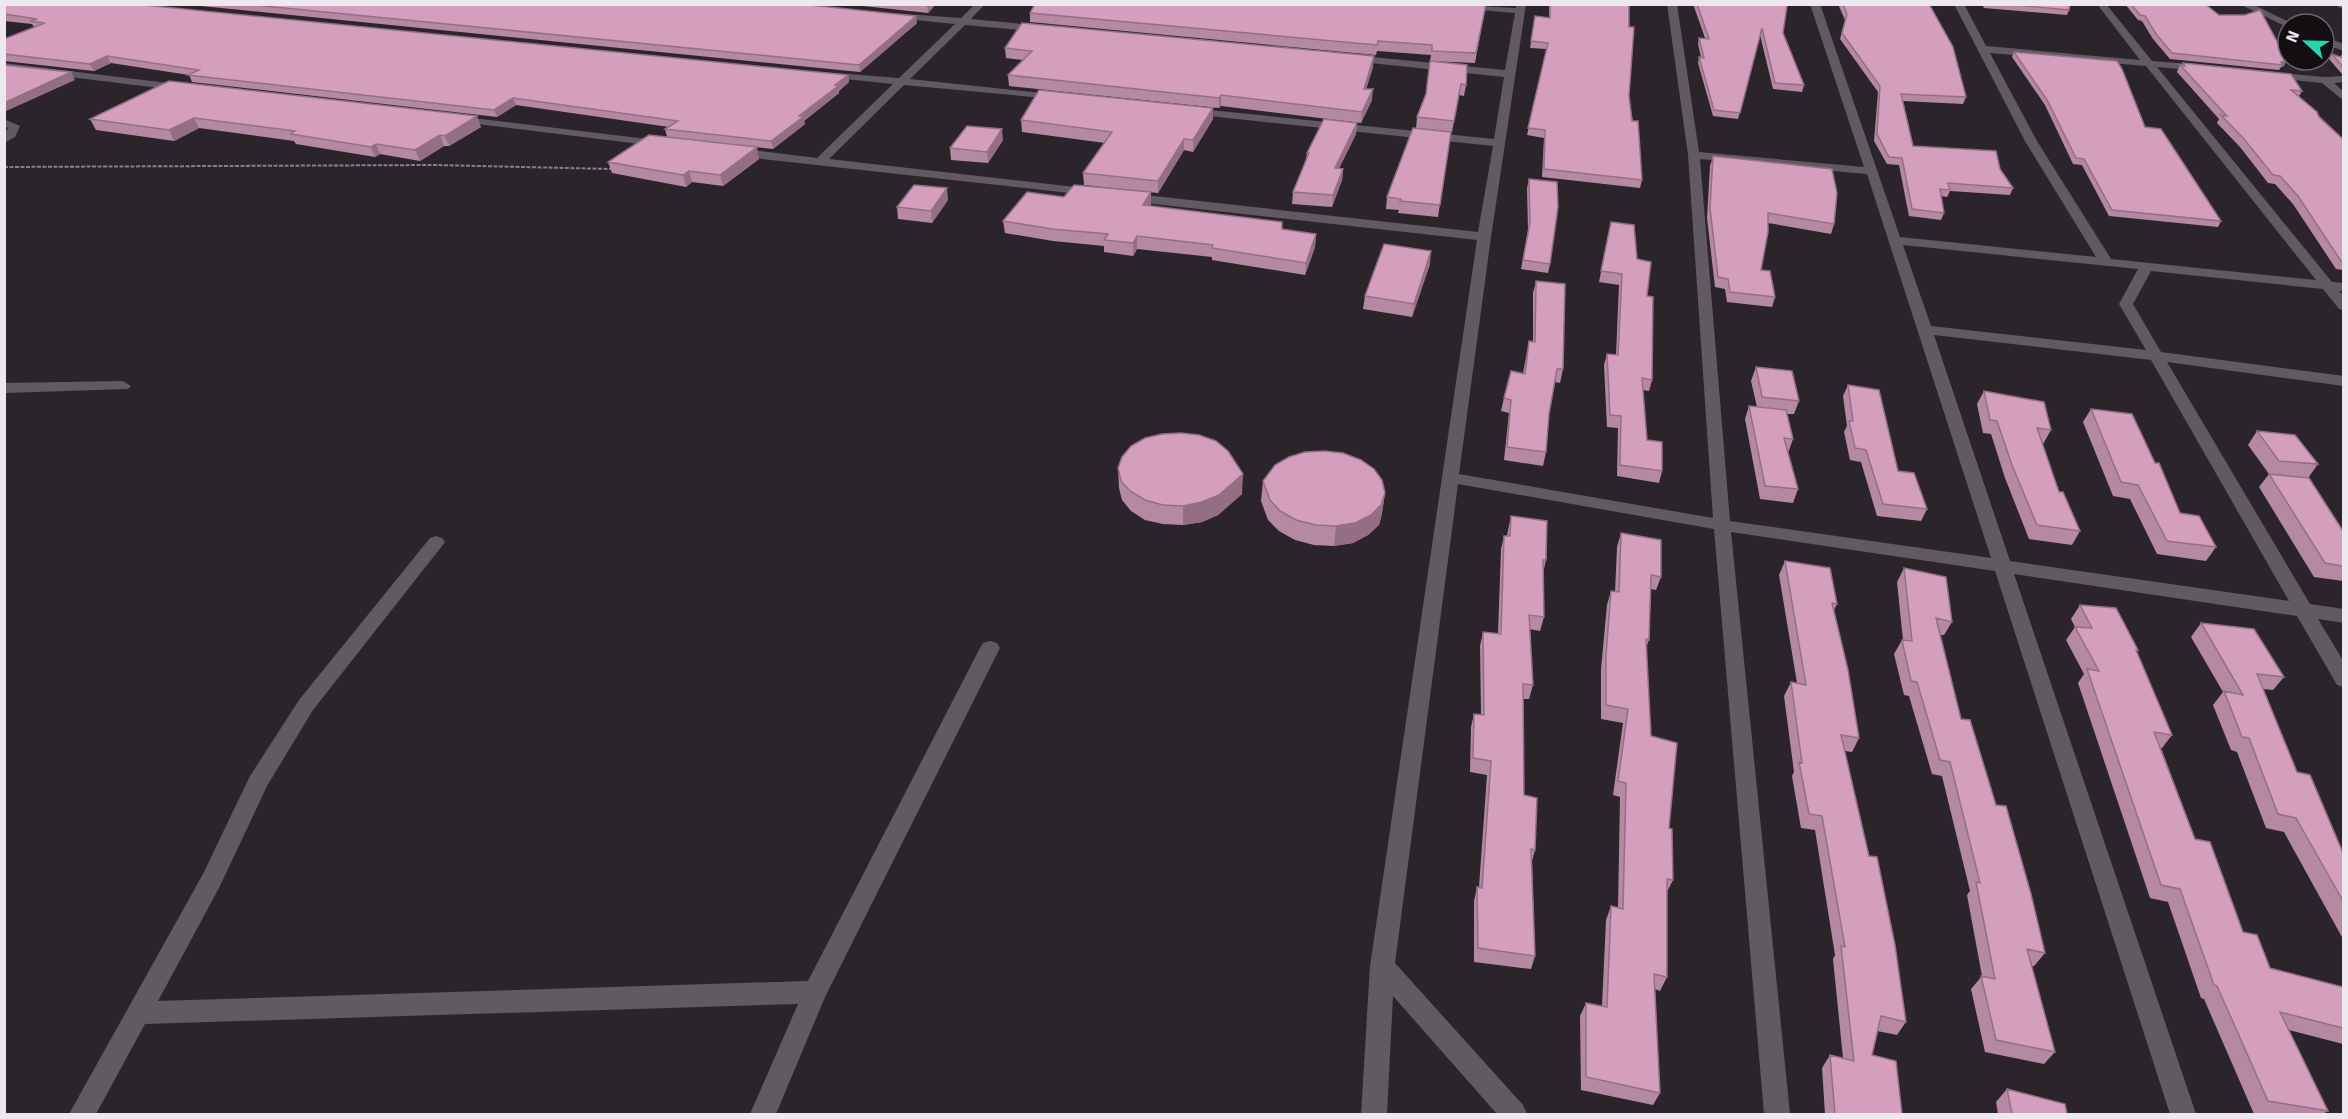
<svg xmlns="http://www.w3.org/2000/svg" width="2348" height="1119" viewBox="0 0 2348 1119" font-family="Signika,sans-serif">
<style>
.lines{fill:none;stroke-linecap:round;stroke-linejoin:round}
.path{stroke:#868086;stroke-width:2;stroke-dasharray:4 1.5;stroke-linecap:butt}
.lane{fill:#625a62;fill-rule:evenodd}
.street{fill:#625a62;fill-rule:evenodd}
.wall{fill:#b589a2}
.shaded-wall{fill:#946f84}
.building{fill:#d39fbc;stroke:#946f84;stroke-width:1.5}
</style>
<rect width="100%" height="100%" fill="#2b242b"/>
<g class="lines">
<path class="path" d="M4,167L435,165L610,169L615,167"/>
<path class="lane" d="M2333,4H2344V10Z"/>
<path class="street" d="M975,4H985L971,19L1043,26L1048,29L1043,32L965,25L910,79L1061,95L1066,98L1065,100L904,85L829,159L1093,189L1097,190L1099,193L1097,196L736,156L730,152L736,148L817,158L893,84L826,77L822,76V72L899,78L955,24L894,18L889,15L891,13L961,18Z
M1441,4L1516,8V4H1526L1491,237L1459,474L1713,518L1688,155L1667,4H1677L1699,152L1864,167L1810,4H1820L1900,237L2096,257L2025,141L1954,4H1964L1986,46L2140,60L2097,4H2106L2152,61L2202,65L2207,68L2202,71L2157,67L2332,282L2344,283V291H2339L2344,296V310L2339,309L2323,289L2151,271L2133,304L2161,352L2344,376V386L2167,362L2310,604L2344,609V623L2318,619L2344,662V687L2337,685L2297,616L2014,574L2196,1114H2170L1995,571L1731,532L1790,1114H1764L1714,529L1458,484L1395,963L1523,1105L1527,1114H1497L1393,996L1387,1114H1361L1370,966L1477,240L1127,201L1121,197L1127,193L1478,232L1493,146L1190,114L1184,111L1190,108L1494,139L1504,77L1351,61L1346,58L1351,55L1505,70L1515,13L1445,7ZM1990,53L2146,66L2316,280L2111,259L2037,141ZM1700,159L1867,174L1991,558L1730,521ZM1903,245L2138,269L2119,304L2146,350L1931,326ZM1934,335L2151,360L2289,601L2010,561Z
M2239,4H2252L2293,24L2285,26Z
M2324,37L2344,44V51L2324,44Z
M4,63L184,85L189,88L184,91L4,69Z
M2269,72L2325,77L2344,76V82L2334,83L2344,92V101L2322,83L2265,77L2264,75Z
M456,116L664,141L670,144L664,147L452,121V117Z
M4,119L20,126L15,137L4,143V134L8,128L4,126Z
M123,381L131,386L128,389L4,393V383Z
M436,536L442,538L445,542L442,546L313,710L267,786L219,888L158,1001L808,981L980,648L983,643L990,641L997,643L1000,648L825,997L776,1114H750L798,1004L145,1024L96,1114H69L203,874L250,776L299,700L430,538Z"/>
</g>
<path class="wall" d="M4,4L848,75L849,82L839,91V93L804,121L805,124L773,149L667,137L665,129L669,127L516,105L497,117L192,82L189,75L111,63L94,71L4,61V39L34,27L32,24L4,21Z
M181,4H800L917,23L860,72Z
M845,4H936L928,13Z
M1486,4L1475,63L1430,61L1431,55L1377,51L1376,55L1030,22V13Z
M1549,4H1629V96L1642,180L1640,188L1542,177L1544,138L1527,135L1547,49L1530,48L1535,16L1549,18Z
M1693,4H1787L1783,33L1804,85L1802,92L1773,89L1760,35L1738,119L1713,116L1698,63L1699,57H1701L1698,44L1699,38H1705Z
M1838,4H1929L1966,97L1963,104L1903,101L1913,146L2000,169L2013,188L2010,195L1950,191L1947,197L1941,196L1944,213L1941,220L1909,216L1899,165L1887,164L1874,141L1878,92L1840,39L1845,20Z
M1982,4H2070L2069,10L2067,15L1984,8Z
M2125,4H2205L2284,66L2281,67L2279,70L2170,59L2153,39L2142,21L2138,20Z
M1005,48L1373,67L1366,89L1372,100L1361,123L1221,106L1219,108L1009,86L1008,75L1023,60L1006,58Z
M2014,52L2145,127L2221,221L2218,227L2109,216L2082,165L2073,164L2045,105L2012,57Z
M2343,53V74H2342L2329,59L2332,54L2340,57Z
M1430,61L1466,85L1464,96L1459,95L1452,132L1416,129L1417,117L1426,94Z
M2183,63L2302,91L2299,96L2343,139V270L2336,269L2293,204L2275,184L2268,183L2240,147L2217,123L2219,119L2177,72L2180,65H2182Z
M169,81L481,127L449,146H444L420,161L380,154L375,157L296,144L294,141L199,128L174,141L96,130L90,119Z
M1213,119L1193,152L1184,150L1158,193L1084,185L1083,173L1105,143L1022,132L1021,120Z
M1357,123L1356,134L1339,168L1343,169L1342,180L1332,207L1292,204L1293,192L1306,159L1307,153Z
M1451,132L1438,217L1398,213L1399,210L1386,209L1387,197Z
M1003,140L988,163L951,160L950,148Z
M1713,156L1834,224L1831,234L1768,223L1761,270L1775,297L1772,307L1727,302L1725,289L1715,287L1707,218L1710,166Z
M759,159L723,186L692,182L686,187L612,173L608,162Z
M1529,179L1550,264L1548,273L1521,269L1528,231L1527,188Z
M1151,192V204L1150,206L1282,229L1316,234L1315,247L1305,275L1212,260V257L1137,249L1133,256L1104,252V246L1053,241L1005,233L1003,221L1064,197Z
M948,200L932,223L898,219L897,207Z
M1611,222L1637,259L1647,296L1652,380L1649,391L1643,390L1647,440L1662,471L1659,483L1617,476L1618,428L1607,427L1604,365L1607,354L1616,355L1619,285L1599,282Z
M1430,264L1412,317L1363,309L1365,296Z
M1536,281L1563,369L1560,383L1555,382L1549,414L1546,452L1543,466L1504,460L1509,413L1501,411L1504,398L1523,373L1529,341L1533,342V293Z
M1756,367L1799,401L1794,414H1787L1793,439L1788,453L1798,489L1793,503L1760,499L1745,419L1749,406L1757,407L1751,381Z
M1848,385L1898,471L1927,509L1921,521L1877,516L1861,462L1850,460L1844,432L1847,426L1843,396Z
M1984,391L2051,430L2043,444H2042L2059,492L2080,531L2072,545L2029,539L2005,478L1991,434L1983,433L1977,404Z
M2091,409L2155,463L2180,513L2216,547L2206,561L2157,554L2130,499L2113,496L2083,422Z
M2257,431L2318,464L2308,478L2343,531V581L2314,577L2259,487L2269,474L2248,445Z
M1118,468L1242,494L1218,515L1202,522L1183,525L1163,524L1145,520L1131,511L1122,500L1119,488Z
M1263,481L1385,493L1382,513L1379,525L1368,535L1353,543L1334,546L1314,545L1295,540L1279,531L1268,520L1261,501Z
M1511,516L1546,560L1543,573L1544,617L1540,631L1529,629L1533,685L1529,699H1523L1524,795L1535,850L1532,861L1535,956L1531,969L1474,962V901L1477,887H1479L1487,775L1470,772L1471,727L1474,714H1481L1480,646L1483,632L1498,634L1501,549L1504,536H1507L1508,530Z
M1621,533L1661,577L1656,590L1651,589L1649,640L1646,648L1651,736L1669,828L1673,880L1667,892V977L1660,991L1655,989L1660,1093L1653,1105L1581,1090L1580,1016L1586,1003L1602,1006L1606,920L1611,906L1618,908L1620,797L1613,795L1623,723L1601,719V669L1607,605L1611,591L1615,592L1617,547Z
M1785,561L1837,604L1834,610L1859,738L1852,752L1845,751L1906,1022L1897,1035L1877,1031L1872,1055L1902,1114H1825L1822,1068L1830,1055L1843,1058L1833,959L1835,955L1815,830L1801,828L1792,776L1794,772L1784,696L1791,682L1797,683L1779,575Z
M1904,568L1952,622L1944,635H1940L1961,719L1996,805L2045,953L2034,966H2032L2055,1052L2044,1064L1985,1052L1971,989L1982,976L1967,895L1970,891L1942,776L1932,774L1909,696L1904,695L1894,654L1902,640H1903L1897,582Z
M2080,605L2138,650L2137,652L2172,735L2162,748H2161L2195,839L2243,932L2270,968L2343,987V1044L2289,1030L2328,1111L2323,1114H2254L2204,999L2201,998L2168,902L2150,898L2078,683L2084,674L2066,640L2075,627L2071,619Z
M2201,623L2284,677L2273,690L2263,689L2297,772L2343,853V939L2284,832L2266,828L2237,752L2231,750L2213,705L2223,692L2191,637Z
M2007,1089L2067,1114H1998L1996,1102Z"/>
<path class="shaded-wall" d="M929,4H936L928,13L927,6Z
M916,16L917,23L860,72L859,65Z
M107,56L111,63L94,71L90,64Z
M1374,56L1373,67L1363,99L1364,89Z
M2287,60L2284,66L2281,67L2282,65L2281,62Z
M71,72L75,80L4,112V103Z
M848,75L849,82L839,91V93L804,121L805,124L773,149L771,141Z
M1373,89L1372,100L1361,123L1362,112Z
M1221,95V106L1219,108V98Z
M513,98L516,105L497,117L494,110Z
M1213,108V119L1193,152V140Z
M477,116L481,127L449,146L445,136Z
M194,118L199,128L174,141L169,130Z
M1357,123L1356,134L1334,179L1335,168Z
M1002,129L1003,140L988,163L987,152Z
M440,135L444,146L420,161L415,150Z
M1184,139V150L1158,193V181Z
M376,144L380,154L375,157L371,147Z
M757,147L759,159L723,186L720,175Z
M1343,169L1342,180L1332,207L1333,195Z
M689,171L692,182L686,187L683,175Z
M947,188L948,200L932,223L931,211Z
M1151,192V204L1143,217V205Z
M1316,234L1315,247L1305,275L1306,263Z
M1137,236V249L1133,256V243Z
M1431,251L1430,264L1412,317L1414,304Z
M1243,474L1242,494L1218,515L1202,522L1183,525V506Z
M1385,493L1382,513L1379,525L1368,535L1353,543L1334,546L1336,526Z"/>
<path class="building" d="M4,4H134L848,75L835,85L838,86L799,116L803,117L771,141L665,129L678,121L513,98L494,110L188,75L199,70L107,56L90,64L4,54V39L45,23L30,21L37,19L4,14Z
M245,4H800L916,16L859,65Z
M1035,4H1486L1476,53L1432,51V45L1378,41L1377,45L1030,13Z
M1550,4H1629V27H1634L1629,96L1632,121H1638L1642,180L1544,169L1545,130L1528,128L1548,43L1531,41L1535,16L1550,18Z
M1697,4H1787V6L1783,33L1804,85L1775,83L1762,28L1740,113L1714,110L1699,57L1704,58L1699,38L1709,39Z
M1843,4H1929L1953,47L1966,97L1901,94L1913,146L1996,151L2000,169L2013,188L1948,183L1950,190L1940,189L1944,213L1912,209L1902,158L1889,157L1877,134L1880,86L1842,33L1847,14Z
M2004,4H2070L2069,10Z
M2131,4H2205L2219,15H2245L2260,10L2287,60L2281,62L2282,65L2172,53L2156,34L2145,16L2140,15Z
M1022,23L1374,56L1364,89H1373L1362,112L1221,95L1219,98L1008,75L1032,51L1005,48Z
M2014,52L2117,61L2122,69L2145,127L2161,129L2221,221L2112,210L2084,159L2076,158L2047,100Z
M2332,54L2343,58V67Z
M1430,61L1467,65L1466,85L1461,84L1454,121L1417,117L1426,94Z
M2183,63L2291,74L2302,91L2291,90L2317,112L2319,117L2343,139V261H2341L2298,196L2280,176L2273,175L2244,139L2221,115L2227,116L2180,65L2185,66Z
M4,65L71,72L4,103Z
M169,81L477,116L445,136L440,135L415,150L376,144L371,147L291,134L295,131L194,118L169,130L90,119Z
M1039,90L1213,108L1193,140L1184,139L1158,181L1083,173L1112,132L1021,120Z
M1324,119L1357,123L1335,168L1343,169L1333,195L1293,192L1309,153H1307Z
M967,126L1002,129L987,152L950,148Z
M1413,128L1451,132L1440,205L1400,201L1401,199L1387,197Z
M649,135L757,147L720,175L689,171L683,175L608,162Z
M1713,156L1832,169L1837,193L1834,224L1768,213V232L1761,270L1770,271L1775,297L1730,292L1728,279L1718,277L1710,208Z
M1529,179L1557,182L1558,207L1550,264L1523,260L1530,222Z
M914,185L947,188L931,211L897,207Z
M1074,185L1151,192L1143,205L1282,222V229L1316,234L1306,263L1212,248L1213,245L1137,236L1133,243L1104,240L1108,234L1052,229L1003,221L1027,192L1064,197Z
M1611,222L1634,225L1637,259L1651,262L1647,296L1653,297L1652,380L1642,378L1647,440L1662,442V471L1620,465L1621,416L1610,415L1607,354L1618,355L1622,274L1601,271Z
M1384,244L1431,251L1414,304L1365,296Z
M1536,281L1565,284L1563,369H1557L1549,414L1546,452L1507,447L1511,400L1504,398L1511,371L1525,374L1529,341L1535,342Z
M1756,367L1792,371L1799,401L1762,397Z
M1848,385L1879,390L1898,471L1914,473L1927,509L1883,504L1866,450L1855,448L1849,421H1853Z
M1984,391L2044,402L2051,430L2037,428L2059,492H2063L2080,531L2037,525L2012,465L1997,421L1990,420Z
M1749,406L1786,410L1793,439L1784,438L1798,489L1765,486Z
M2091,409L2132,414L2155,463H2159L2180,513L2199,516L2216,547L2167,541L2138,485L2121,482Z
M2257,431L2295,435L2318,464L2279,461Z
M1181,433L1199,435L1216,441L1228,451L1243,474L1219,495L1202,502L1183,506L1163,505L1145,500L1130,491L1121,481L1118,468L1122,457L1131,446L1145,438L1162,434Z
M1324,451L1343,453L1361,460L1374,469L1382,480L1385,493L1381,505L1371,515L1355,523L1336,526L1316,525L1296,520L1280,511L1270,500L1263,481L1275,465L1289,457L1305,452Z
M2269,474L2309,478L2343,531V566L2325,563Z
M1511,516L1547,521L1546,560H1543L1544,617L1529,615L1533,685L1523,684L1524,795L1537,798L1535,850L1531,849L1535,956L1478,948L1477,887L1482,888L1491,761L1473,758L1474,714L1484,715L1483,632L1501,634L1504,536H1510Z
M1621,533L1661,540V577L1651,575L1649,640L1646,639L1651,736L1677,743L1669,828L1672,829L1673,880L1667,879V977L1654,974L1660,1093L1586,1077V1003L1607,1007L1611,906L1623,909L1626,783L1618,781L1628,709L1606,705V655L1611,591L1619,592Z
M1785,561L1830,568L1837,604L1832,603L1848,670L1859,738L1841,735L1869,856L1877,857L1895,945L1906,1022L1881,1016L1872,1055L1896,1061L1902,1114H1835L1830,1055L1854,1061L1841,946L1845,947L1822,816L1809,814L1799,762L1802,763L1791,682L1806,685Z
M1904,568L1946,577L1952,622L1936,618L1961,719L1970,720L1996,805L2006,806L2031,894L2045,953L2027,949L2055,1052L1996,1040L1981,976L1995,979L1976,882L1980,883L1950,762L1940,760L1917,682L1911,681L1902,640L1912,641Z
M2080,605L2116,608L2138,650H2136L2172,735L2154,732L2195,839L2210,842L2243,932L2257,935L2270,968L2343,987V1028L2280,1012L2328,1111L2268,1101L2217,986L2214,985L2180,889L2161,885L2087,669L2099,671L2075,627L2092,628Z
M2201,623L2254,629L2284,677L2257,674L2297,772L2310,775L2343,853V901L2296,818L2278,814L2249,738L2242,737L2224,691L2243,695Z
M2007,1089L2065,1104L2067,1114H2012Z"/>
<rect width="2348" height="1119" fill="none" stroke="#ede8ed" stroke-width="12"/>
<g transform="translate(2306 42) rotate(292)"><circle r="28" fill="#120e12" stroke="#6a656a" stroke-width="1.5"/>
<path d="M0-4.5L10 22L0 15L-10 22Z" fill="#25d5ae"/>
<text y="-9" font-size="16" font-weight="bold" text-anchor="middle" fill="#ede8ed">N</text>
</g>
</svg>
